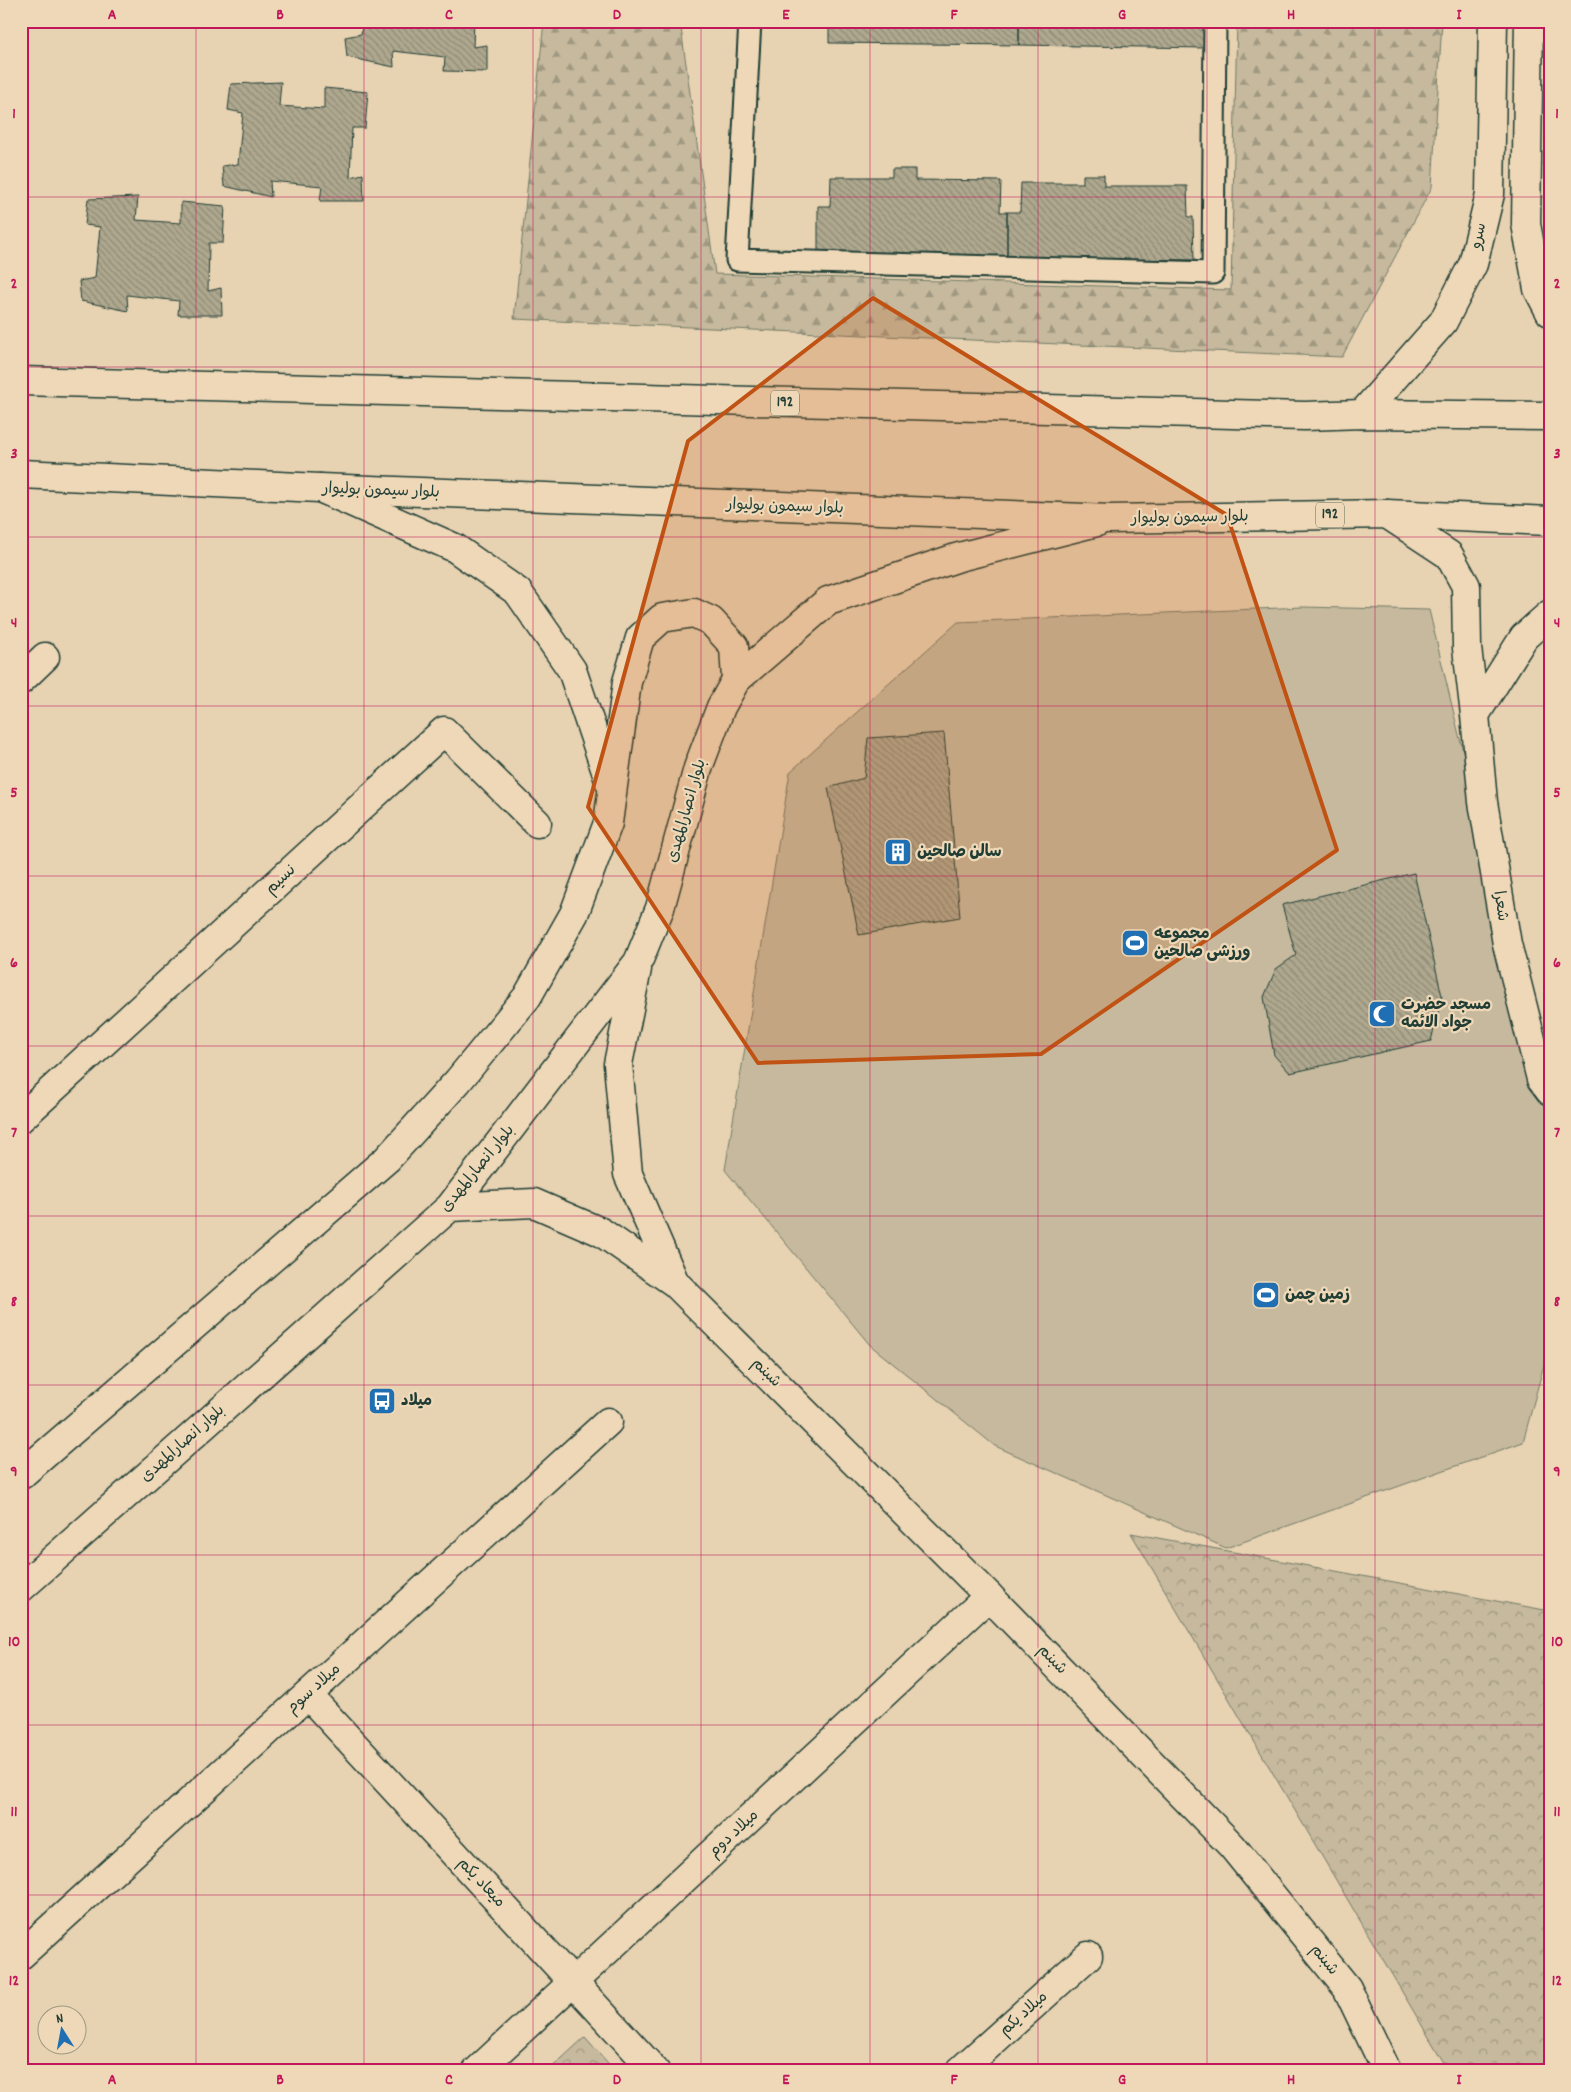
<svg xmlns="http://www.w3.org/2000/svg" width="1571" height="2092" viewBox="0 0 1571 2092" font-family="Dekko,'Playpen Sans Arabic',sans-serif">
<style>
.forest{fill:url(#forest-firs);stroke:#727b68}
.park{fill:url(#park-crowns);stroke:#727b68}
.garden{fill:#c6b99d;stroke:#727b68}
.building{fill:url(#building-back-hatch);stroke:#1f3d34}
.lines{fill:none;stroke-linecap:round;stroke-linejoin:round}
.lane-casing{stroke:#1f3d34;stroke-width:25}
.street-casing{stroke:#1f3d34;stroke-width:31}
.secondary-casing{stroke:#1f3d34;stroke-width:31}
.primary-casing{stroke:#1f3d34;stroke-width:31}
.lane{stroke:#efd8b7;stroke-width:21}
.street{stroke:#efd8b7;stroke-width:28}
.secondary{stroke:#efd8b7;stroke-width:28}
.primary{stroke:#efd8b7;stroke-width:28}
.marked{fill:#c05314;fill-opacity:0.2;stroke:#c05314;stroke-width:4;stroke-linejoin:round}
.grid{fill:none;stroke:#c2185b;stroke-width:1;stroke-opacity:0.55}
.labels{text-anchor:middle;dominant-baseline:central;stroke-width:4.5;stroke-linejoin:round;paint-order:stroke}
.shield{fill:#efd8b7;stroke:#5d6c5b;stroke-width:1}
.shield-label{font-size:15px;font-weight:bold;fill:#1f3d34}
.street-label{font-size:16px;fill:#1f3d34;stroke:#efd8b7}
.poi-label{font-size:16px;font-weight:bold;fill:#1f3d34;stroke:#efd8b7;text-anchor:start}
.neatline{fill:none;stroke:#c2185b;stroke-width:2}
.grid-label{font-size:16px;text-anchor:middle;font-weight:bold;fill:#c2185b}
</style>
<defs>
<pattern id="forest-firs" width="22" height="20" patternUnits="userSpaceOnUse" patternTransform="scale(1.25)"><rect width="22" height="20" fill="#c6b99d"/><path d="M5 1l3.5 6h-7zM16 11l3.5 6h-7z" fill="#a09881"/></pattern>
<pattern id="park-crowns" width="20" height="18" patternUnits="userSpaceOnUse" patternTransform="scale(1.25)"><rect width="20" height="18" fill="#c6b99d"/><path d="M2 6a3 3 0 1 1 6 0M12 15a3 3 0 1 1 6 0" fill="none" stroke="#a09881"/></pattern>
<pattern id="building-back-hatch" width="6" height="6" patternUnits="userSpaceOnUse" patternTransform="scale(1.25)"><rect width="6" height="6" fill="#afa88f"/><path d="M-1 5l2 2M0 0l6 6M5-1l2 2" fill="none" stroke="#8e8a76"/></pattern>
</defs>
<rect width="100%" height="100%" fill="#e7d2b2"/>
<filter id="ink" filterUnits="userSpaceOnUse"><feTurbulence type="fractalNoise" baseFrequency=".02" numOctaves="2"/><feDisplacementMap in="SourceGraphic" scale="10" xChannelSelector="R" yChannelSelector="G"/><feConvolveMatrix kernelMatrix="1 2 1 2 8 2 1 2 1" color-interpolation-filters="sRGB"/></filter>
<g filter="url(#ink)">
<path class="forest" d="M544,21H680L715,274L1231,290L1237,21H1442L1432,187L1342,357L514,319Z"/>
<path class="park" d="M1131,1533L1550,1611V2071H1446L1443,2061Z
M585,2037L615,2071H548Z"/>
<path class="garden" d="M1303,607L1429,610L1550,1114V1342L1523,1442L1226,1548L995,1446L870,1345L725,1170L790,772L958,622Z"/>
<path class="building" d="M363,21H474L473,47L487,45V72L444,71L445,57L393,51L394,67L347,57L345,37L361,34Z
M829,21H1019V45L829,43Z
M1019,21H1205L1206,48L1019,45Z
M281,82L279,106L324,109V88L368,92L365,128H352L350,177L363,174L364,201H320L322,186L270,181L271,197L224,186L222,166L238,164L243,113L228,110L231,84Z
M892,169H915V180L1001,181L1000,212H1007V258L818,255V206H830L831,177H892Z
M1083,175H1104V186H1187L1188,217H1193L1194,260L1007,258V212H1020L1021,183H1083Z
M138,197L136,220L181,223V202L225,206L223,243H209L208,291L221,288L222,315H178L179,301L127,295L128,311L81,301L79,281L95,278L100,227L85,225L88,199Z
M944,733L960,917L859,935L828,788L864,778L868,738Z
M1414,873L1442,996L1431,1041L1290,1073L1274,1055L1264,997L1276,969L1296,955L1282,905Z"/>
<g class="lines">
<g class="lane-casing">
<path id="lane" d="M750,21L737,260L1213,273L1215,21"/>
</g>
<g class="street-casing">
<path id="street" d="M21,680L45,657
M21,1118L444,731L537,823
M308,1695L655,2071
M21,1955L608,1422
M477,2071L989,1596
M960,2071L1088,1956"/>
</g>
<g class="secondary-casing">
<path id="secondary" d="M1529,21L1526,224L1538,289L1550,312
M1362,414L1443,322L1473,264L1490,194L1493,21
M320,488L455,548L518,592L572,670L610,783
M1387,514L1449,555L1466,586L1467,648L1475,715L1524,637L1550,614
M1475,715L1483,802L1507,944L1541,1079L1550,1091
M637,969L618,1064L628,1174L675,1283
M450,1207L534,1203L601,1232L675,1283L989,1596L1232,1846L1347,1988L1387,2071
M21,1475L387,1159L458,1081L527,997L574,914L608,823L627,682L640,638L662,618L694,613L711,621L734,646L736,680
M21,1588L450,1207L638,962L660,908L698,768L721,707L736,680L828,601L959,557L1097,522"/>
</g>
<g class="primary-casing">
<path id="primary" d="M21,381L1305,416L1362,414L1550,416
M21,474L320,488L1110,519L1387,514L1550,521"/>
</g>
<use href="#lane" class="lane"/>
<use href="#street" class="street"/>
<use href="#secondary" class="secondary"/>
<use href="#primary" class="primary"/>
</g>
</g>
<path class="marked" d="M873,298L1227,515L1337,850L1041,1054L758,1063L588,807L688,441Z"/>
<path class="grid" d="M196,21V2071M364,21V2071M533,21V2071M701,21V2071M870,21V2071M1038,21V2071M1207,21V2071M1375,21V2071M21,197H1550M21,367H1550M21,537H1550M21,706H1550M21,876H1550M21,1046H1550M21,1216H1550M21,1385H1550M21,1555H1550M21,1725H1550M21,1895H1550"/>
<defs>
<g id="building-square" transform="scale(1.4375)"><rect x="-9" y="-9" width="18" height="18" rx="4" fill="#1f6fb2" stroke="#efd8b7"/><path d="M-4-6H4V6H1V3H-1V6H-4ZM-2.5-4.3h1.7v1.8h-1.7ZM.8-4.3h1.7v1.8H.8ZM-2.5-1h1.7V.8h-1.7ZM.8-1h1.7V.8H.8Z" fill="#fff"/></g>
<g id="stadium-square" transform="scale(1.4375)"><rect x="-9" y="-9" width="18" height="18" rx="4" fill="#1f6fb2" stroke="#efd8b7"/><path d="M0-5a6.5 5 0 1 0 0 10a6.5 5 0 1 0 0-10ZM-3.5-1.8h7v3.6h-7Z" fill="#fff"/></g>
<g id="mosque-square" transform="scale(1.4375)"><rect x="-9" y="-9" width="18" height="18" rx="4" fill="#1f6fb2" stroke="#efd8b7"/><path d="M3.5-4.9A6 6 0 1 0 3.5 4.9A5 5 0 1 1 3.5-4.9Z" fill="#fff"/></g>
<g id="bus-square" transform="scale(1.4375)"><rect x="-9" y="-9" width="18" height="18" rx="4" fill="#1f6fb2" stroke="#efd8b7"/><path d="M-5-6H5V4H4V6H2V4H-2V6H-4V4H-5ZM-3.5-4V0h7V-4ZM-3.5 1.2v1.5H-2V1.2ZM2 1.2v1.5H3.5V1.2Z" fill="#fff"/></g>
</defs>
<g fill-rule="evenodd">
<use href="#building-square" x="898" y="852"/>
<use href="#stadium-square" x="1135" y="943"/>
<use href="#mosque-square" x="1382" y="1014"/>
<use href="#stadium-square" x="1266" y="1295"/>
<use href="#bus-square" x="382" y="1401"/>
</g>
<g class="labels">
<g class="shield">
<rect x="771" y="390.5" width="28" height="25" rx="4"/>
<rect x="1316" y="502.5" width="28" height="25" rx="4"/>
</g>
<g class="shield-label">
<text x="785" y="403">192</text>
<text x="1330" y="515">192</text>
</g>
<g class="street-label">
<text transform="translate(1479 236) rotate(-76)">سرو</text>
<text transform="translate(381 491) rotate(2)">بلوار سیمون بولیوار</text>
<text transform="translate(785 507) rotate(2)">بلوار سیمون بولیوار</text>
<text transform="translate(1190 518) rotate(-1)">بلوار سیمون بولیوار</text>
<text transform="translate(687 811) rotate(-74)">بلوار انصارالمهدی</text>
<text transform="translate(281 880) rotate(-43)">نسیم</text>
<text transform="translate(1500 906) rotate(81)">شعرا</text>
<text transform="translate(478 1169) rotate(-51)">بلوار انصارالمهدی</text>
<text transform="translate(766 1373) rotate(45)">شبنم</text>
<text transform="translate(183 1444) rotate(-42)">بلوار انصارالمهدی</text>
<text transform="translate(1052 1660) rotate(46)">شبنم</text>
<text transform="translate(314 1689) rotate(-42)">میلاد سوم</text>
<text transform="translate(734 1834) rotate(-43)">میلاد دوم</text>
<text transform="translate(481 1883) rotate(47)">میعاد یکم</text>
<text transform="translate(1324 1960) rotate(51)">شبنم</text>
<text transform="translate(1024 2014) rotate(-42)">میلاد یکم</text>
</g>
<g class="poi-label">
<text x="917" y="852">سالن صالحین</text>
<text x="1154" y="934">مجموعه<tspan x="1154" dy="18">ورزشی صالحین</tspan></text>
<text x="1401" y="1005">مسجد حضرت<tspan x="1401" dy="18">جواد الائمه</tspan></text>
<text x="1285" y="1295">زمین چمن</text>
<text x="401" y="1401">میلاد</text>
</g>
</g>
<rect width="1571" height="2092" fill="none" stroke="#efd8b7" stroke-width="55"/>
<g transform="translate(62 2030) rotate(349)"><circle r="24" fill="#efd8b7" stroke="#9c9a83"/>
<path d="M0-4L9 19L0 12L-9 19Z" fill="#1f6fb2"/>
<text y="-8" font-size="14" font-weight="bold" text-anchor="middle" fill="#1f3d34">N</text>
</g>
<rect x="28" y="28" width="1516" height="2036" class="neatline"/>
<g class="grid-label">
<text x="112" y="19">A</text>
<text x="280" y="19">B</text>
<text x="449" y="19">C</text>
<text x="617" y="19">D</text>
<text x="786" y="19">E</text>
<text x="954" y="19">F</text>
<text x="1122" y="19">G</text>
<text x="1291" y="19">H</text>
<text x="1459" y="19">I</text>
<text x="14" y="118">1</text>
<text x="1557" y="118">1</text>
<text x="14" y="288">2</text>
<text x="1557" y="288">2</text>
<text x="14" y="458">3</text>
<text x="1557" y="458">3</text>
<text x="14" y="627">4</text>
<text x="1557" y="627">4</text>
<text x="14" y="797">5</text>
<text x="1557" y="797">5</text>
<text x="14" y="967">6</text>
<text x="1557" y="967">6</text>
<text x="14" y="1137">7</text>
<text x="1557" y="1137">7</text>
<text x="14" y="1306">8</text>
<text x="1557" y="1306">8</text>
<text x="14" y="1476">9</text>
<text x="1557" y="1476">9</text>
<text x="14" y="1646">10</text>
<text x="1557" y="1646">10</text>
<text x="14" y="1816">11</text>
<text x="1557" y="1816">11</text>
<text x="14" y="1985">12</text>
<text x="1557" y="1985">12</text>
<text x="112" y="2084">A</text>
<text x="280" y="2084">B</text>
<text x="449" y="2084">C</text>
<text x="617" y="2084">D</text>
<text x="786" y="2084">E</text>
<text x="954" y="2084">F</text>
<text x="1122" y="2084">G</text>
<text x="1291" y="2084">H</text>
<text x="1459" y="2084">I</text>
</g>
</svg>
